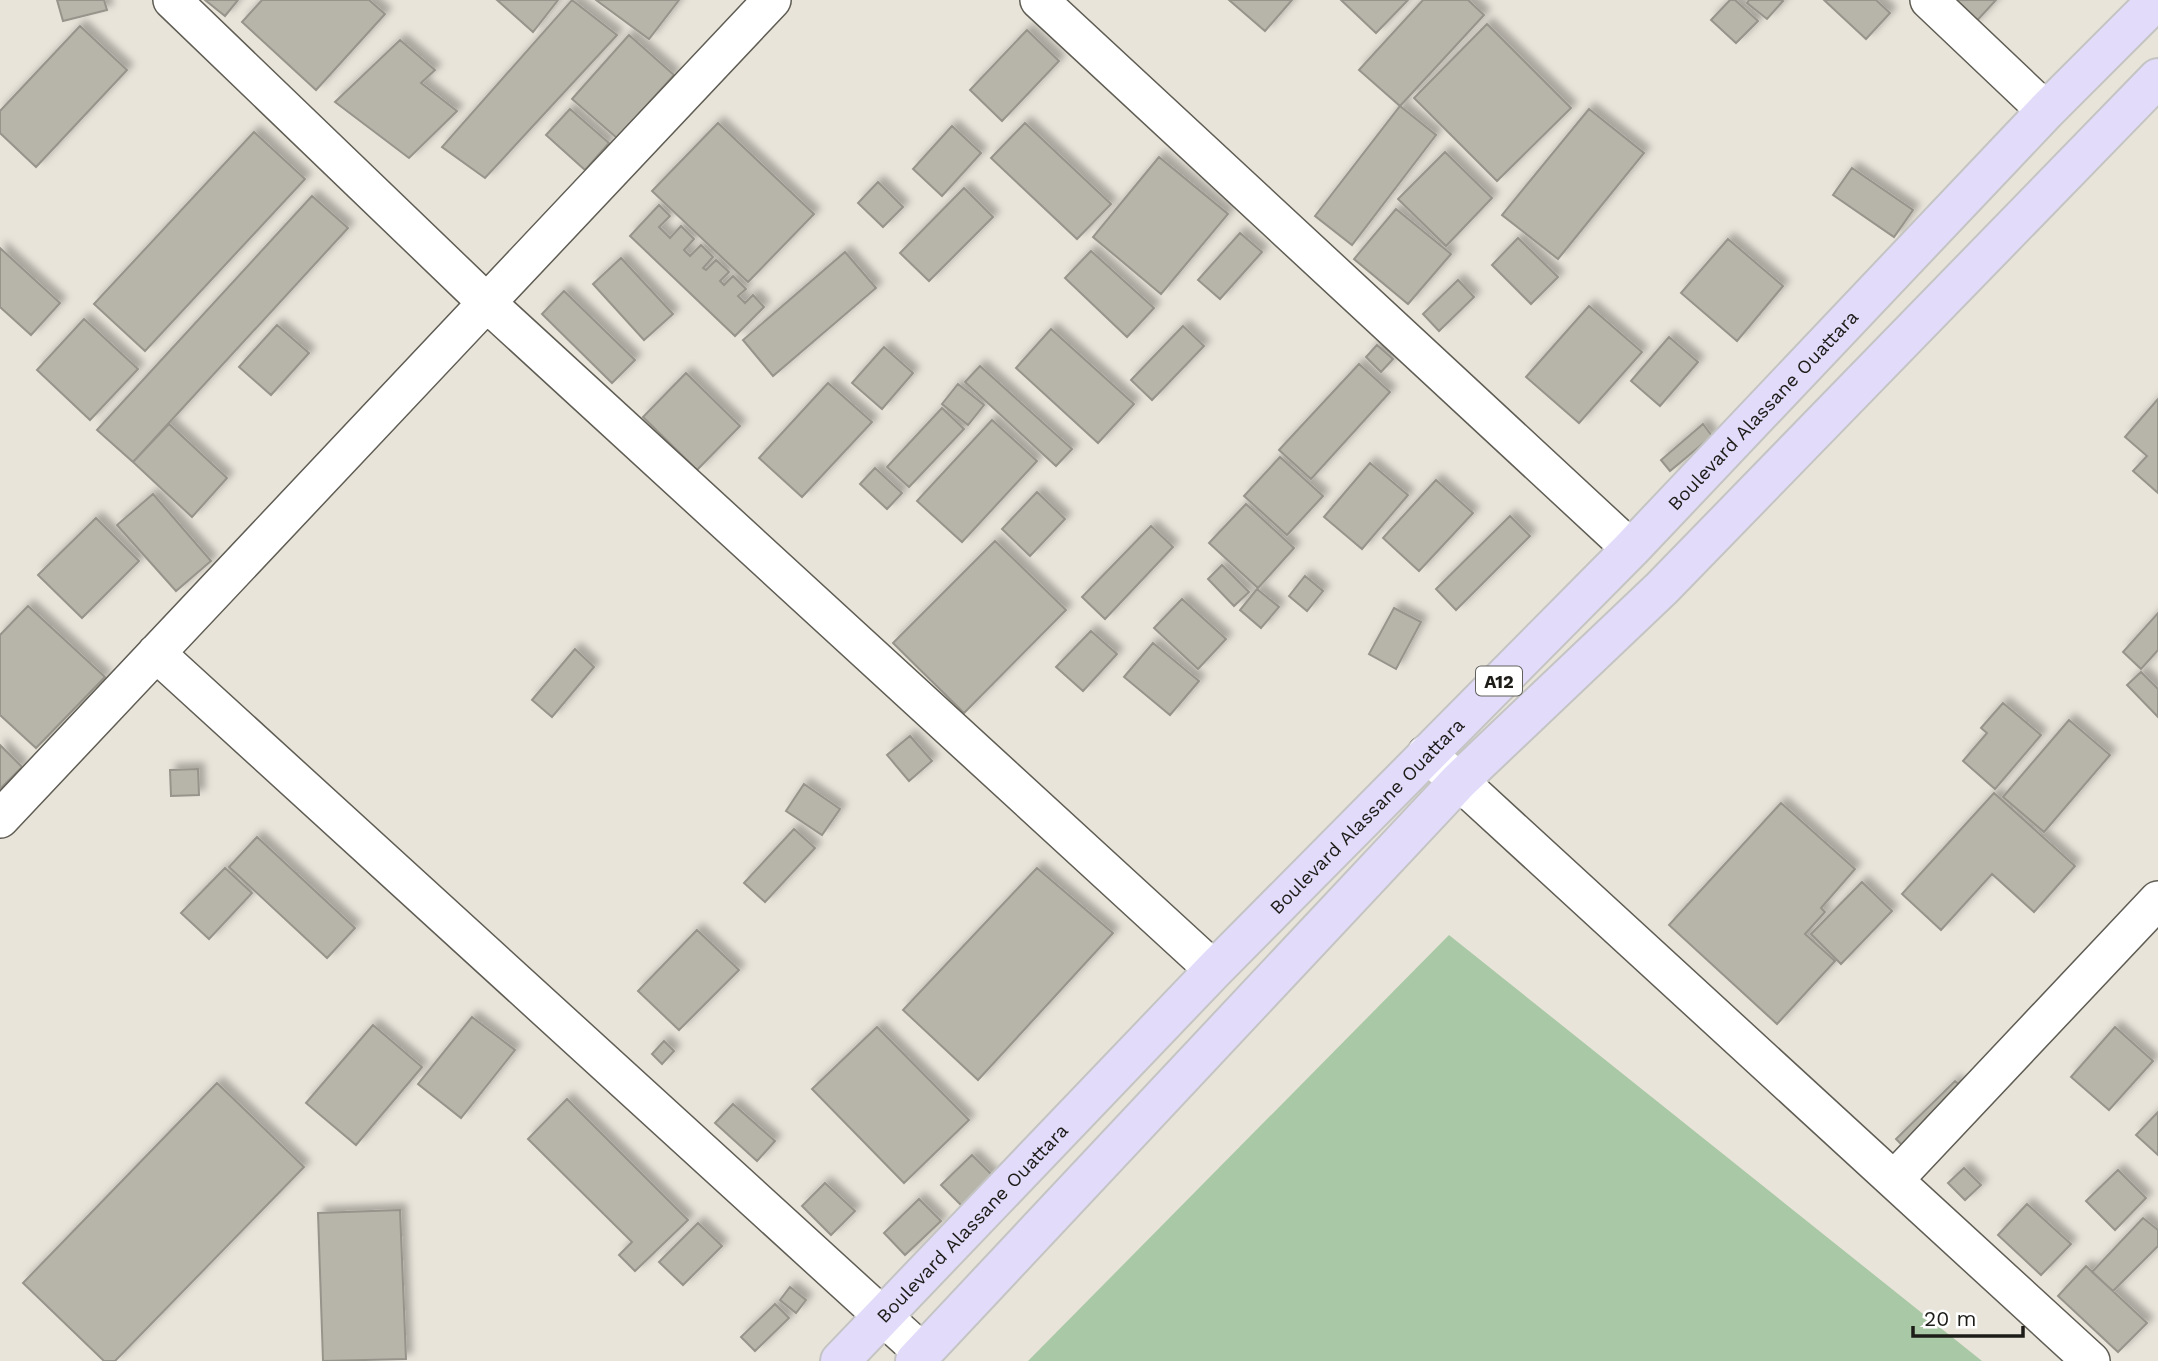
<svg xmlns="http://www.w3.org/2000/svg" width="2158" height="1361" viewBox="0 0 2158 1361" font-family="'Work Sans',sans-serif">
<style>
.green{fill:#a9c8a5}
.building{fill:#b7b4aa;stroke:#97948b;stroke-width:2;filter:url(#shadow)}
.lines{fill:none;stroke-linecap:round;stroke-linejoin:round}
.minor-casing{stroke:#5f5d54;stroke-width:40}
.primary-casing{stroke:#c4c4c3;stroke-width:42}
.minor{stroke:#fff;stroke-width:37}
.primary{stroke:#e2dbfa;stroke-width:38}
.labels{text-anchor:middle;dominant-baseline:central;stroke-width:6;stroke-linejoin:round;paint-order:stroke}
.shield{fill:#fff;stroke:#61605d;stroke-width:2}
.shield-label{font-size:18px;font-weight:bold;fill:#1d1c18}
.street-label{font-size:19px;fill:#1d1c18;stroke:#fff}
</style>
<defs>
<filter id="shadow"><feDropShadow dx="6" dy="-6" stdDeviation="3.5" flood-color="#0004"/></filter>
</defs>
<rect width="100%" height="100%" fill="#e8e4da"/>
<path class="green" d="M1449,935L1982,1361H1028Z"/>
<path class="building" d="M57,0H104L107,10L63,21Z
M205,0H238L225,16Z
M262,0H369L385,14L316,90L242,22Z
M497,0H558L533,32Z
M572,0L617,35L485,178L442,147Z
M596,0H679L649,39Z
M1229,0H1292L1265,31Z
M1341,0H1408L1376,33Z
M1423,0H1468L1484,15L1400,106L1359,70Z
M1730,0H1735L1758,21L1736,43L1711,20Z
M1749,0H1781L1783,1L1767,19L1747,3Z
M1824,0H1876L1890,13L1866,39Z
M1944,0H1996L1972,26Z
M1487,24L1571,108L1497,181L1414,98Z
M80,26L127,70L36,167L0,133V111Z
M1027,30L1059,61L1002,121L970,90Z
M629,35L674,75L617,138L572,99Z
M400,40L435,70L421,83L457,111L409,158L335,102Z
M1400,106L1436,135L1352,245L1315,216Z
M570,109L609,143L585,170L546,135Z
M1589,109L1644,153L1558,259L1502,215Z
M718,123L814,214L748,282L652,191Z
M1025,123L1111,204L1077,239L991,158Z
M952,126L981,153L942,196L913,169Z
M254,132L305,179L145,351L94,304Z
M1445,152L1492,198L1446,246L1398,199Z
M1159,157L1228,214L1161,294L1093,237Z
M1852,168L1913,210L1894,237L1833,195Z
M878,182L903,207L883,227L858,203Z
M964,188L993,217L929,281L900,253Z
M312,196L348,228L133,462L97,430Z
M659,205L670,216L659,227L670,238L681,226L694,239L684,250L690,256L701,245L713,257L703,268L706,270L716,260L729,272L720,281L724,285L733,276L746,289L738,296L745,303L753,295L764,307L735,336L630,236Z
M1396,209L1451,254L1408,304L1354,259Z
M1240,233L1262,252L1220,299L1198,280Z
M1518,238L1558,277L1531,304L1492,265Z
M1728,239L1783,286L1737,341L1681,293Z
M0,248L60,303L31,335L0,307Z
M1091,251L1154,308L1127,337L1065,278Z
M845,252L876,288L773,376L743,340Z
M621,258L673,314L644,340L593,284Z
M1458,280L1474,297L1439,331L1423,314Z
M564,291L635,360L612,383L542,314Z
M1589,306L1642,352L1579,423L1526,377Z
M84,319L138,369L90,420L37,370Z
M277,325L309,353L271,395L239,367Z
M1183,326L1204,346L1152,400L1131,380Z
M1051,329L1134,404L1098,443L1016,368Z
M1669,337L1698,362L1660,406L1631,381Z
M1377,345L1393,359L1381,372L1366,357Z
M884,347L913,373L882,409L852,383Z
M1359,364L1390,392L1311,479L1279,450Z
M980,366L1072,449L1056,466L965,382Z
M686,373L740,426L697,470L643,417Z
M828,383L872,422L802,497L759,458Z
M958,384L984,405L968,425L942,404Z
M2158,399V493L2133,471L2147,456L2125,437Z
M942,408L964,429L909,487L887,467Z
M992,420L1037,461L962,542L917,501Z
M169,424L227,478L192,517L133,462Z
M1703,424L1712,436L1670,471L1661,460Z
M1280,457L1323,496L1287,535L1244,496Z
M1370,463L1408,495L1362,549L1324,517Z
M875,468L902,493L887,509L860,484Z
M1436,480L1473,513L1419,571L1383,538Z
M1037,492L1065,519L1030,556L1002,529Z
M153,494L211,561L176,591L117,525Z
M1246,504L1294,548L1258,588L1209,543Z
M1510,516L1530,536L1456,610L1436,589Z
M96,518L139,561L82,618L38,575Z
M1151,526L1173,547L1105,619L1082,597Z
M995,541L1066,610L964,713L893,643Z
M1222,565L1249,592L1234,606L1208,579Z
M1305,576L1323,591L1307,611L1289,596Z
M1257,589L1279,607L1261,628L1240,610Z
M1182,599L1226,639L1198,669L1154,628Z
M28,606L105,677L36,748L0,715V635Z
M1394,608L1421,622L1396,669L1369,654Z
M2158,613V650L2141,669L2123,652Z
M1091,631L1117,654L1083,691L1056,667Z
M1153,643L1199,681L1170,715L1124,677Z
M575,649L594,667L552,717L532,700Z
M2141,672L2158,689V717L2127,685Z
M2003,703L2041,735L1995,789L1963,761L1987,733L1981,728Z
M2069,720L2110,755L2044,832L2003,797Z
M910,736L932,761L909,781L887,755Z
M0,745L22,767L0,789Z
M198,769L199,795L171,796L170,770Z
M804,784L840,809L822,835L786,811Z
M1994,793L2075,866L2034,912L1992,874L1941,930L1902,894Z
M1781,803L1855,869L1821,908L1825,912L1805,934L1835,961L1777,1024L1669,925Z
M794,829L815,848L765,902L744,883Z
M257,837L355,928L327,958L229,867Z
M225,868L252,893L209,939L181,913Z
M1037,868L1113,933L978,1080L903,1010Z
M1862,882L1892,911L1841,964L1811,934Z
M697,930L739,970L679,1030L638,991Z
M472,1017L515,1050L461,1118L418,1084Z
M373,1025L422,1067L356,1145L306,1103Z
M877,1027L969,1120L904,1183L812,1089Z
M2115,1027L2153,1061L2109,1110L2071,1077Z
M664,1041L674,1051L662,1064L652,1054Z
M1955,1081L1962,1087L1902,1145L1896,1139Z
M217,1083L304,1167L115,1361H104L23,1283Z
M567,1099L688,1220L635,1271L619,1255L632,1242L528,1139Z
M733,1104L775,1141L757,1161L715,1123Z
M2158,1112V1155L2136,1135Z
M972,1155L994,1177L963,1207L941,1185Z
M1964,1168L1981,1185L1965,1200L1948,1183Z
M2118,1170L2146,1198L2115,1230L2086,1201Z
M825,1183L855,1211L831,1235L802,1206Z
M919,1199L941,1221L905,1255L884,1233Z
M2027,1204L2071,1244L2041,1275L1998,1235Z
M400,1210L406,1359L323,1361L318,1213Z
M2143,1218L2158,1230V1246L2113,1291L2092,1272Z
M698,1223L722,1246L683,1285L659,1262Z
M2086,1266L2147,1323L2118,1352L2058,1296Z
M790,1287L806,1300L796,1313L780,1300Z
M775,1304L789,1318L755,1351L741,1337Z"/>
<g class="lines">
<g class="minor-casing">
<path id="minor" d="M172,0L487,303L1214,970
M1039,0L1631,549
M1929,0L2046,111
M156,653L923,1353
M1426,754L1459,781L2091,1361
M0,819L772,0
M1894,1180L2158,900"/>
</g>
<g class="primary-casing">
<g id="primary">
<path id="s1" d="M840,1361L1214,970L1631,549L2046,111L2157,0"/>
<path d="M915,1361L1459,781L1662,588L2158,78"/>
</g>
</g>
<use href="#minor" class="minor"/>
<use href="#primary" class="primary"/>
</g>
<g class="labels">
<rect class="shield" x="1476" y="666.5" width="46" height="29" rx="5"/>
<g class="shield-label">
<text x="1499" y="681">A12</text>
</g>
<g class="street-label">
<text stroke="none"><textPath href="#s1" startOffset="1325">Boulevard Alassane Ouattara</textPath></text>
<text stroke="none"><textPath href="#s1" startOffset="758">Boulevard Alassane Ouattara</textPath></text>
<text stroke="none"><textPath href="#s1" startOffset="191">Boulevard Alassane Ouattara</textPath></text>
</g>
</g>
<path d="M1913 1326v10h110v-10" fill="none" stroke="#1d1c18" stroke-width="3.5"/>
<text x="1924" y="1326" font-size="21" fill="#1d1c18" stroke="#ffffff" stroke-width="5" paint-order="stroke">20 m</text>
</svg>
